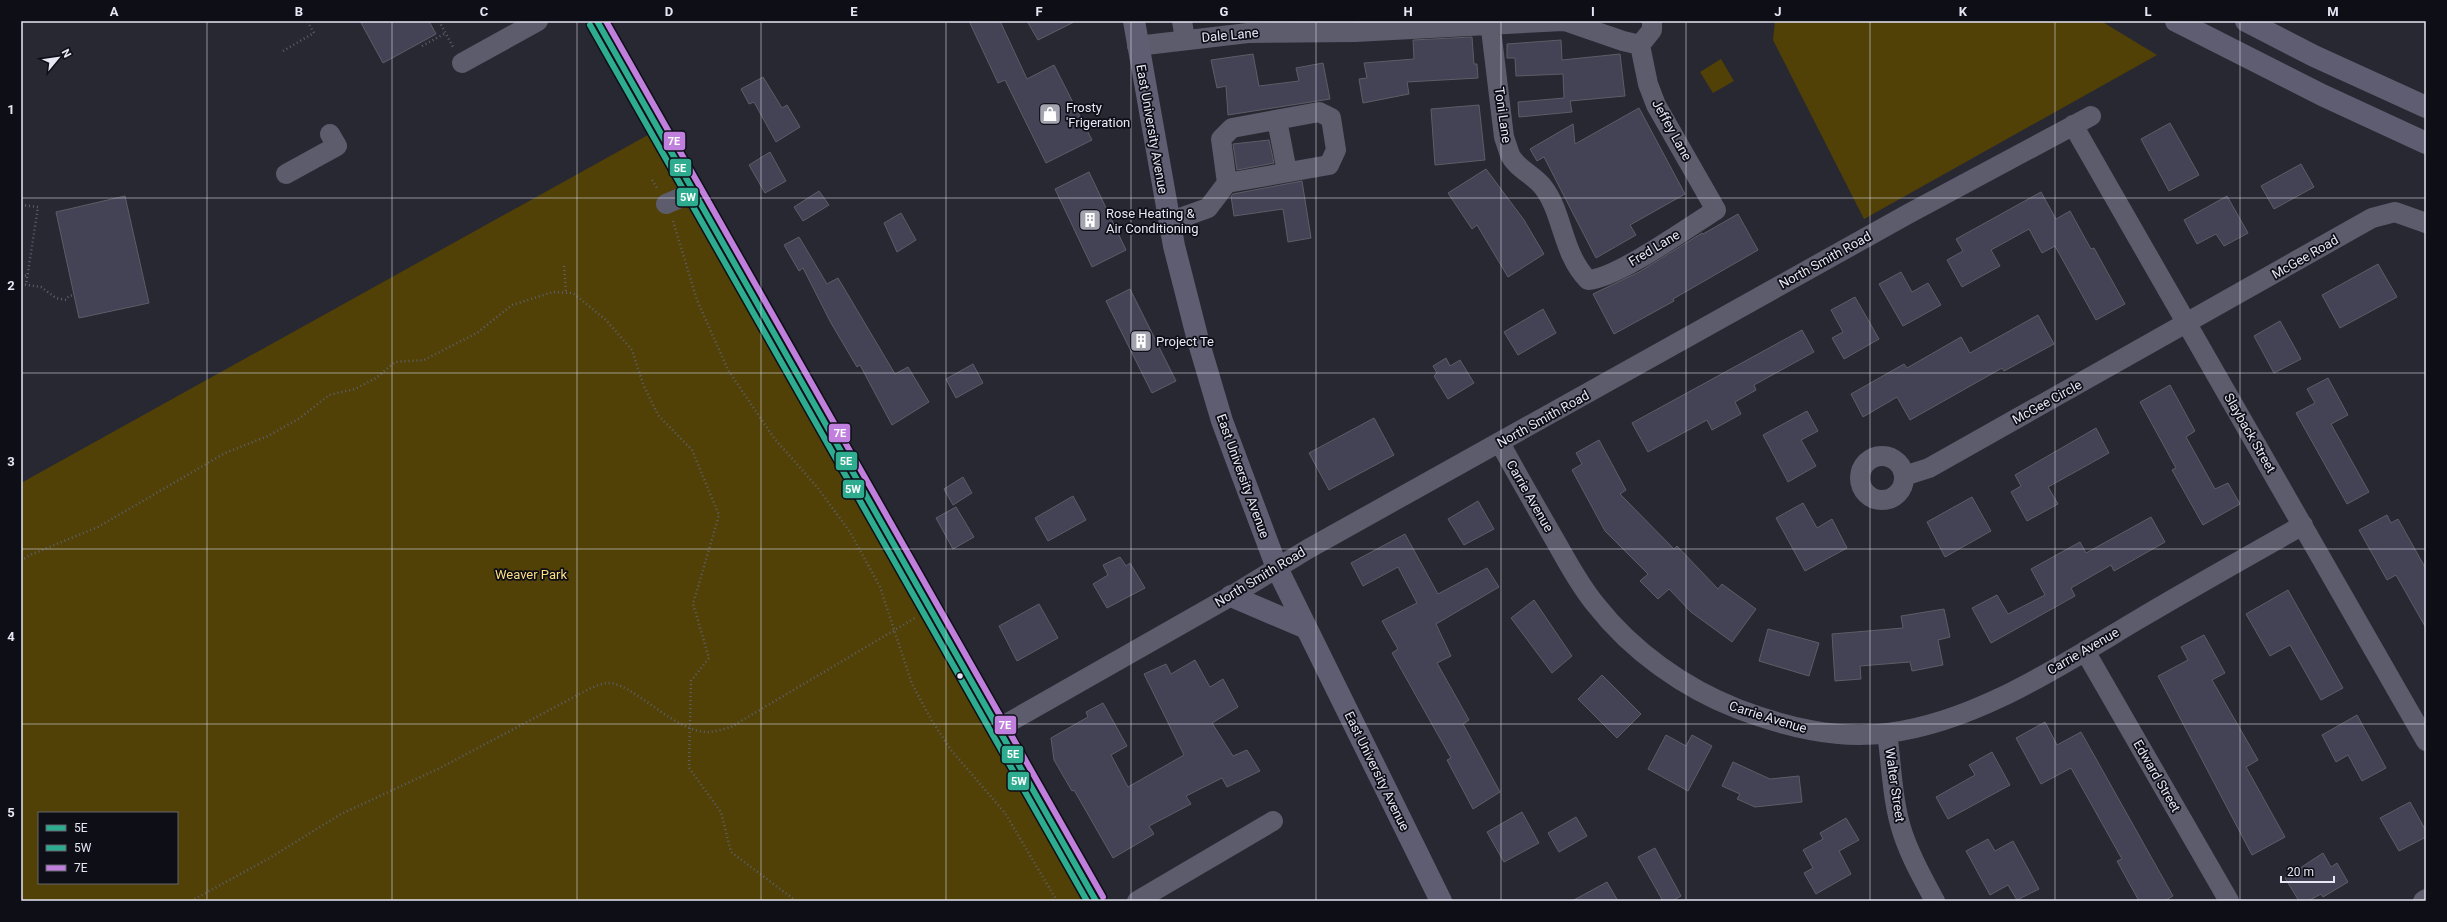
<svg xmlns="http://www.w3.org/2000/svg" width="2447" height="922" viewBox="0 0 2447 922" font-family="Roboto,sans-serif">
<style>
.green{fill:#514107;fill-rule:evenodd}
.building{fill:#444255;stroke:#5d5d67}
.lines{fill:none;stroke-linecap:round;stroke-linejoin:round}
.path{stroke:#5f5f6c;stroke-width:2.5;stroke-dasharray:1 3;stroke-linecap:butt}
.minor{stroke:#5d5c6d;stroke-width:20}
.major{stroke:#5e5d71;stroke-width:22}
.bus-1-casing{stroke:#0e0e17;stroke-width:9}
.bus-2-casing{stroke:#0e0e17;stroke-width:9}
.bus-3-casing{stroke:#0e0e17;stroke-width:9}
.bus-1{stroke:#2dac8f;stroke-width:6}
.bus-2{stroke:#2dac8f;stroke-width:6}
.bus-3{stroke:#c07fdc;stroke-width:6}
.grid{fill:none;stroke:#e6e6f4;stroke-width:1;stroke-opacity:0.55}
.bus-dot{fill:#e6e6f4;stroke:#0e0e17;stroke-width:1.5}
.labels{text-anchor:middle;dominant-baseline:central;stroke-width:3.5;stroke-linejoin:round;paint-order:stroke}
.street-label{font-size:13px;fill:#e6e6f4;stroke:#0e0e17}
.poi-label{font-size:13px;fill:#e6e6f4;stroke:#0e0e17;text-anchor:start}
.park-label{font-size:13px;fill:#fcdd80;stroke:#0e0e17}
.line-badge{stroke:#0e0e17;stroke-width:1.5}
.badge-label{font-size:11px;text-anchor:middle;font-weight:bold;fill:#fff}
.neatline{fill:none;stroke:#e6e6f4;stroke-width:1.5}
.grid-label{font-size:13px;text-anchor:middle;font-weight:bold;fill:#e6e6f4}
</style>
<rect width="100%" height="100%" fill="#282832"/>
<path class="green" d="M1775,21H2101L2157,55L1864,219L1773,40Z
M1721,59L1734,81L1713,93L1700,72Z
M657,130L1089,901H21V483ZM39,813H177V883H39Z"/>
<path class="building" d="M360,21H429L436,34L383,63Z
M969,21H1000L1027,79L1054,65L1092,140L1046,163L1005,80L998,83Z
M1027,21H1076L1038,40Z
M1472,37L1474,64H1477L1478,78L1407,82L1409,94L1363,103L1359,79L1367,78L1364,63L1414,59L1413,40Z
M1561,40L1562,60L1620,54L1625,96L1570,101L1572,112L1519,117L1518,102L1564,98L1563,74L1516,76L1515,58H1507V44Z
M1253,54L1259,86L1299,81L1296,68L1323,63L1330,99L1228,115L1226,86L1217,88L1211,60Z
M763,77L782,108L787,105L800,127L776,142L754,102L749,104L741,89Z
M1479,105L1485,160L1435,165L1431,109Z
M1639,108L1685,194L1630,225L1636,235L1596,258L1544,157L1537,161L1530,149L1573,124L1575,144Z
M2170,123L2199,175L2169,191L2141,139Z
M1269,140L1274,163L1237,170L1233,144Z
M770,152L786,181L765,193L749,165Z
M2301,164L2314,187L2274,209L2261,186Z
M1486,169L1524,220L1544,254L1508,277L1477,225L1472,229L1448,193Z
M1089,172L1126,250L1092,267L1055,189Z
M1302,181L1311,238L1288,242L1283,209L1234,216L1231,196L1233,194Z
M819,191L829,205L803,221L794,207Z
M2041,192L2056,219L2070,211L2091,249L2094,248L2125,304L2096,320L2055,246L2042,253L2029,229L1991,250L2000,266L1962,287L1947,260L1963,251L1956,239Z
M125,196L149,303L79,318L56,212Z
M2227,196L2248,233L2224,246L2216,234L2197,244L2184,220Z
M901,213L916,240L897,252L884,223Z
M1738,214L1758,250L1673,299L1674,301L1614,334L1593,294L1639,272L1702,233L1703,234Z
M799,237L827,284L838,278L895,374L908,367L929,402L892,425L860,365L857,367L831,323L803,268L799,271L784,245Z
M2378,264L2397,297L2340,328L2322,295Z
M1901,272L1912,292L1928,283L1941,305L1903,326L1879,284Z
M1130,289L1176,381L1152,393L1106,301Z
M1855,297L1879,339L1844,359L1832,338L1843,332L1831,310Z
M1543,309L1556,333L1518,355L1504,332Z
M2038,315L2054,344L2004,371L2002,368L1910,420L1897,397L1863,417L1851,394L1904,364L1907,368L1961,337L1970,353Z
M2280,321L2301,359L2274,373L2254,336Z
M1802,330L1814,352L1754,385L1756,390L1735,402L1741,414L1712,430L1707,420L1648,452L1632,423Z
M1446,358L1450,366L1460,360L1474,383L1448,399L1434,376L1437,373L1433,366Z
M973,364L983,383L956,398L946,379Z
M2328,378L2348,415L2331,424L2369,492L2347,504L2296,413L2315,403L2307,389Z
M2170,385L2195,431L2186,437L2215,489L2228,483L2240,504L2203,525L2172,470L2176,468L2140,402Z
M1807,411L1818,431L1801,440L1816,466L1788,482L1763,435Z
M1374,418L1394,455L1329,490L1309,453Z
M2096,428L2109,453L2048,487L2058,504L2027,521L2011,492L2021,486L2015,475Z
M1599,440L1626,490L1620,494L1674,549L1677,546L1718,589L1722,584L1756,609L1732,642L1691,612L1669,589L1658,599L1640,581L1648,574L1605,531L1572,470L1582,464L1576,453Z
M963,477L972,493L953,505L944,489Z
M1073,496L1086,520L1048,541L1035,518Z
M1972,497L1991,531L1945,557L1927,522Z
M1478,501L1494,529L1464,545L1448,519Z
M1803,503L1817,528L1832,519L1847,548L1805,571L1776,518Z
M956,507L974,537L953,549L936,518Z
M2387,515L2391,523L2398,519L2426,569V628L2396,575L2387,580L2359,530Z
M2151,517L2165,542L2114,571L2111,565L2071,588L2075,596L1991,643L1972,608L1997,595L2008,614L2045,595L2031,569L2080,542L2086,553Z
M1405,534L1438,594L1487,568L1499,587L1436,624L1451,656L1437,663L1469,720L1463,724L1500,792L1473,809L1447,760L1451,758L1392,653L1398,649L1382,621L1417,603L1398,567L1363,586L1351,563Z
M1120,557L1126,566L1130,563L1145,588L1107,608L1093,584L1108,575L1103,565Z
M2288,590L2343,688L2321,700L2290,645L2270,656L2246,614Z
M1534,600L1572,656L1552,673L1511,618Z
M1039,604L1058,638L1017,661L999,626Z
M1944,609L1950,637L1938,640L1943,665L1912,671L1910,662L1860,666L1861,679L1835,681L1832,634L1903,628L1901,616Z
M1768,629L1819,643L1809,676L1759,661Z
M2204,635L2225,673L2212,680L2258,760L2246,767L2285,837L2252,855L2158,676L2188,660L2181,647Z
M1195,660L1210,687L1223,679L1238,707L1212,723L1233,756L1247,750L1260,771L1227,787L1222,778L1186,796L1191,804L1149,826L1154,834L1113,858L1074,790L1072,791L1054,760L1051,738L1088,717L1086,712L1103,703L1127,746L1111,755L1128,787L1184,755L1144,674L1166,664L1171,674Z
M1602,675L1641,714L1617,738L1578,699Z
M2357,715L2386,768L2362,781L2348,755L2336,762L2322,735Z
M2045,722L2057,745L2081,732L2173,896L2164,901H2139L2117,861L2122,859L2071,768L2041,784L2016,738Z
M1666,735L1686,746L1692,735L1712,746L1688,791L1648,769Z
M1992,752L2010,785L1948,819L1936,797L1975,775L1969,765Z
M1733,762L1770,779L1799,776L1802,802L1755,807L1737,799L1740,794L1722,786Z
M2410,802L2426,831V837L2399,851L2380,818Z
M1522,812L1539,843L1504,862L1487,832Z
M1576,817L1587,836L1559,852L1548,833Z
M1846,818L1859,840L1839,851L1851,874L1816,894L1804,873L1813,868L1803,850L1823,839L1820,833Z
M1988,839L1995,851L2013,841L2039,889L2017,900L2008,885L1990,895L1966,851Z
M1655,848L1681,896L1672,901H1663L1638,857Z
M2323,853L2331,867L2337,863L2348,882L2323,897L2321,894L2308,901H2299L2285,878Z
M1607,882L1618,901H1572Z"/>
<g class="lines">
<path class="path" d="M439,21L453,47
M422,46L446,33
M283,51L314,33L307,21
M652,180L657,188
M21,205L38,207L26,285
M673,221L697,300L728,370L774,438L817,487L850,532L880,587L912,684L932,721L951,750L1005,813L1057,901
M564,266L566,293
M21,275L28,276
M21,284L41,287L56,298L66,300L69,296L74,295
M21,561L30,555L98,527L225,453L268,436L300,418L329,395L355,389L376,378L395,362L424,360L477,333L512,305L553,292L573,293L606,320L632,350L643,384L658,415L692,450L719,515L693,604L709,658L691,681L689,768L721,812L731,852L796,901
M191,901L268,859L341,814L440,768L591,688C596,686 601,684 606,683C631,680 675,734 710,732C717,731 725,729 731,727L915,618"/>
<path class="minor" d="M1182,21L1185,39
M1490,21L1504,137C1506,143 1508,149 1510,155C1517,169 1534,175 1543,187C1563,212 1562,254 1588,280C1616,279 1689,227 1716,210L1656,105L1648,84L1640,45
M1565,21L1623,41L1640,45L1652,30V21
M1137,46L1248,33L1355,32L1563,21
M462,63L538,21
M1277,120L1287,172
M2073,125L2426,741
M286,174L337,146L330,134
M666,204L694,192
M1169,222L1208,208L1227,183L1329,165L1336,150L1331,118L1319,112L1232,128L1221,139L1227,183
M1500,443C1518,476 1537,509 1556,542C1568,563 1580,586 1596,605C1632,651 1684,688 1738,709C1786,727 1837,740 1888,733C1977,722 2063,664 2139,619C2193,587 2248,556 2303,525
M1860 478a22 22 0 1 1 44 0a22 22 0 1 1-44 0Z
M1904,476L1929,468L2372,218L2395,212L2426,223
M2085,651L2229,901
M999,728L1231,596L1308,549L1908,214L2091,116
M1887,733C1892,767 1892,802 1903,834C1911,858 1923,879 1935,901
M1137,901L1273,821
M2423,901L2426,899"/>
<path class="major" d="M597,21L1096,901
M1134,21L1174,246L1198,340L1222,421L1277,568L1441,901
M2176,21L2322,95L2426,143
M2246,21L2314,56L2426,107
M1231,596L1306,628"/>
<g class="bus-1-casing">
<path id="bus-1" d="M597,21L1096,901"/>
</g>
<g class="bus-2-casing">
<path id="bus-2" d="M590,25L1087,901"/>
</g>
<g class="bus-3-casing">
<path id="bus-3" d="M606,21L1103,897"/>
</g>
<use href="#bus-1" class="bus-1"/>
<use href="#bus-2" class="bus-2"/>
<use href="#bus-3" class="bus-3"/>
</g>
<path class="grid" d="M207,21V901M392,21V901M577,21V901M761,21V901M946,21V901M1131,21V901M1316,21V901M1501,21V901M1686,21V901M1870,21V901M2055,21V901M2240,21V901M21,198H2426M21,373H2426M21,549H2426M21,724H2426"/>
<defs>
<g id="shop-square" transform="scale(1.15)"><rect x="-9" y="-9" width="18" height="18" rx="4" fill="#a4a4b0" stroke="#0e0e17"/><path d="M-5-2.5h2.3a2.7 3.5 0 0 1 5.4 0H5L5.5 6h-11ZM-1.5-2.5h3a1.5 2.3 0 0 0-3 0Z" fill="#fff"/></g>
<g id="building-square" transform="scale(1.15)"><rect x="-9" y="-9" width="18" height="18" rx="4" fill="#a4a4b0" stroke="#0e0e17"/><path d="M-4-6H4V6H1V3H-1V6H-4ZM-2.5-4.3h1.7v1.8h-1.7ZM.8-4.3h1.7v1.8H.8ZM-2.5-1h1.7V.8h-1.7ZM.8-1h1.7V.8H.8Z" fill="#fff"/></g>
</defs>
<g fill-rule="evenodd">
<use href="#shop-square" x="1050" y="114"/>
<use href="#building-square" x="1090" y="220"/>
<use href="#building-square" x="1141" y="341"/>
</g>
<circle class="bus-dot" cx="960" cy="676" r="3.5"/>
<g class="labels">
<g class="street-label">
<text transform="translate(1230 35) rotate(-5)">Dale Lane</text>
<text transform="translate(1503 115) rotate(82)">Toni Lane</text>
<text transform="translate(1152 129) rotate(80)">East University Avenue</text>
<text transform="translate(1672 130) rotate(61)">Jeffey Lane</text>
<text transform="translate(1654 248) rotate(-31)">Fred Lane</text>
<text transform="translate(2305 257) rotate(-30)">McGee Road</text>
<text transform="translate(1825 260) rotate(-29)">North Smith Road</text>
<text transform="translate(2047 402) rotate(-29)">McGee Circle</text>
<text transform="translate(1543 419) rotate(-29)">North Smith Road</text>
<text transform="translate(2250 433) rotate(60)">Slayback Street</text>
<text transform="translate(1243 476) rotate(70)">East University Avenue</text>
<text transform="translate(1530 496) rotate(60)">Carrie Avenue</text>
<text transform="translate(1260 577) rotate(-31)">North Smith Road</text>
<text transform="translate(2083 651) rotate(-30)">Carrie Avenue</text>
<text transform="translate(1768 717) rotate(17)">Carrie Avenue</text>
<text transform="translate(1377 771) rotate(64)">East University Avenue</text>
<text transform="translate(2157 776) rotate(60)">Edward Street</text>
<text transform="translate(1895 785) rotate(82)">Walter Street</text>
</g>
<g class="poi-label">
<text x="1066" y="107">Frosty<tspan x="1066" dy="15">'Frigeration</tspan></text>
<text x="1106" y="213">Rose Heating &amp;<tspan x="1106" dy="15">Air Conditioning</tspan></text>
<text x="1156" y="341">Project Te</text>
</g>
<g class="park-label">
<text x="531" y="574">Weaver Park</text>
</g>
</g>
<g class="line-badge">
<rect x="663" y="131" width="23" height="20" rx="4" fill="#c07fdc"/>
<rect x="669" y="158" width="23" height="19" rx="4" fill="#2dac8f"/>
<rect x="676" y="187" width="23" height="20" rx="4" fill="#2dac8f"/>
<rect x="828" y="423" width="23" height="20" rx="4" fill="#c07fdc"/>
<rect x="835" y="451" width="23" height="20" rx="4" fill="#2dac8f"/>
<rect x="842" y="479" width="23" height="20" rx="4" fill="#2dac8f"/>
<rect x="994" y="715" width="23" height="20" rx="4" fill="#c07fdc"/>
<rect x="1001" y="745" width="23" height="19" rx="4" fill="#2dac8f"/>
<rect x="1007" y="771" width="23" height="20" rx="4" fill="#2dac8f"/>
</g>
<g class="badge-label">
<text x="674" y="145">7E</text>
<text x="680" y="172">5E</text>
<text x="688" y="201">5W</text>
<text x="840" y="437">7E</text>
<text x="846" y="465">5E</text>
<text x="853" y="493">5W</text>
<text x="1005" y="729">7E</text>
<text x="1013" y="758">5E</text>
<text x="1019" y="785">5W</text>
</g>
<rect width="2447" height="922" fill="none" stroke="#0e0e17" stroke-width="44"/>
<rect x="38" y="812" width="140" height="72" fill="#0e0e17" stroke="#64646f"/>
<rect x="46" y="825" width="20" height="6" fill="#2dac8f" stroke="#64646f"/>
<text x="74" y="832" font-size="12" fill="#e6e6f4">5E</text>
<rect x="46" y="845" width="20" height="6" fill="#2dac8f" stroke="#64646f"/>
<text x="74" y="852" font-size="12" fill="#e6e6f4">5W</text>
<rect x="46" y="865" width="20" height="6" fill="#c07fdc" stroke="#64646f"/>
<text x="74" y="872" font-size="12" fill="#e6e6f4">7E</text>
<g transform="translate(58 58) rotate(61)" stroke="#0e0e17" stroke-width="3" paint-order="stroke">
<path d="M0-3L7 15L0 10L-7 15Z" fill="#e6e6f4"/>
<text y="-6" font-size="11" font-weight="bold" text-anchor="middle" fill="#e6e6f4">N</text>
</g>
<path d="M2281 876v6h53v-6" fill="none" stroke="#e6e6f4" stroke-width="2"/>
<text x="2287" y="876" font-size="12" fill="#e6e6f4" stroke="#0e0e17" stroke-width="3" paint-order="stroke">20 m</text>
<rect x="22" y="22" width="2403" height="878" class="neatline"/>
<g class="grid-label">
<text x="114" y="16">A</text>
<text x="299" y="16">B</text>
<text x="484" y="16">C</text>
<text x="669" y="16">D</text>
<text x="854" y="16">E</text>
<text x="1039" y="16">F</text>
<text x="1224" y="16">G</text>
<text x="1408" y="16">H</text>
<text x="1593" y="16">I</text>
<text x="1778" y="16">J</text>
<text x="1963" y="16">K</text>
<text x="2148" y="16">L</text>
<text x="2333" y="16">M</text>
<text x="11" y="114">1</text>
<text x="11" y="290">2</text>
<text x="11" y="466">3</text>
<text x="11" y="641">4</text>
<text x="11" y="817">5</text>
</g>
</svg>
